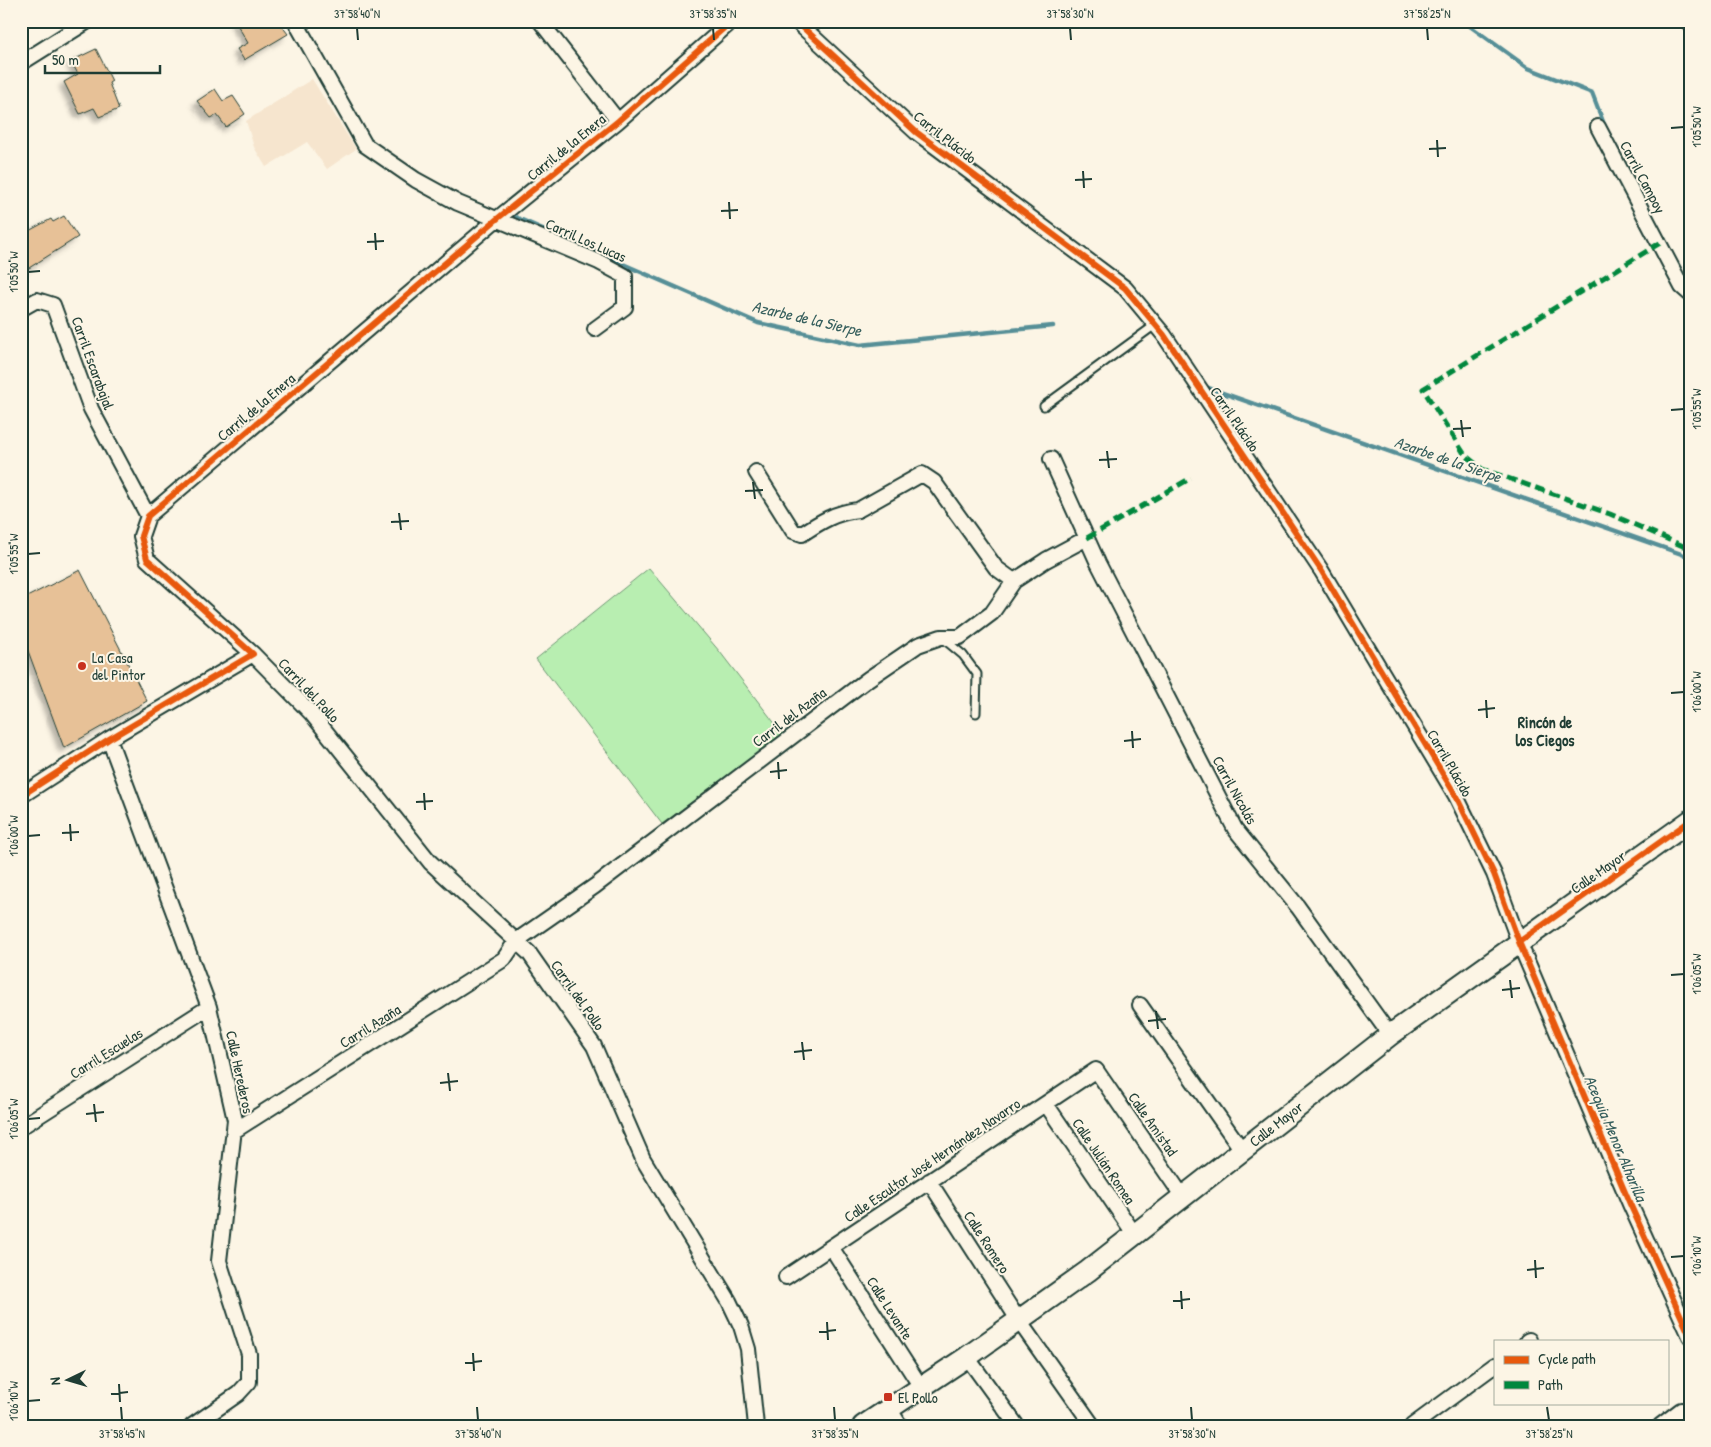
<svg xmlns="http://www.w3.org/2000/svg" width="1711" height="1447" viewBox="0 0 1711 1447" font-family="'Patrick Hand',sans-serif">
<style>
.built{fill:#f6e5ce}
.green{fill:#b8eeb1;stroke:#6c9672}
.lines{fill:none;stroke-linecap:round;stroke-linejoin:round}
.stream{stroke:#568f97;stroke-width:4.5}
.building{fill:#e7c197;stroke:#1f3d34;filter:url(#shadow)}
.service-casing{stroke:#1f3d34;stroke-width:11}
.minor-casing{stroke:#1f3d34;stroke-width:18}
.secondary-casing{stroke:#1f3d34;stroke-width:24}
.service{stroke:#fcf5e5;stroke-width:7}
.minor{stroke:#fcf5e5;stroke-width:14}
.secondary{stroke:#fcf5e5;stroke-width:20}
.quiet{stroke:#00873e;stroke-width:5;stroke-dasharray:10 5;stroke-linecap:butt}
.cycleway-casing{stroke:#fcf5e5;stroke-width:9}
.cycleway{stroke:#e8590c;stroke-width:6}
.ticks{fill:none;stroke:#1f3d34;stroke-width:2}
.poi-dot{fill:#c8321e;stroke:#fcf5e5;stroke-width:2}
.labels{text-anchor:middle;dominant-baseline:central;stroke-width:4;stroke-linejoin:round;paint-order:stroke}
.street-label{font-size:15px;fill:#1f3d34;stroke:#fcf5e5}
.poi-label{font-size:15px;fill:#1f3d34;stroke:#fcf5e5;text-anchor:start}
.water-label{font-size:16px;font-style:italic;fill:#365f5d;stroke:#fcf5e5}
.neighbourhood-label{font-size:16px;font-weight:bold;fill:#1f3d34;stroke:#fcf5e5}
.neatline{fill:none;stroke:#1f3d34;stroke-width:2}
.ticks-label{font-size:12px;text-anchor:middle;fill:#1f3d34}
</style>
<defs>
<filter id="shadow"><feDropShadow dx="-4.5" dy="4.5" stdDeviation="2.5" flood-color="#0004"/></filter>
</defs>
<rect width="100%" height="100%" fill="#fcf5e5"/>
<filter id="ink" filterUnits="userSpaceOnUse"><feTurbulence type="fractalNoise" baseFrequency=".02" numOctaves="2"/><feDisplacementMap in="SourceGraphic" scale="10" xChannelSelector="R" yChannelSelector="G"/><feConvolveMatrix kernelMatrix="1 2 1 2 8 2 1 2 1" color-interpolation-filters="sRGB"/></filter>
<g filter="url(#ink)">
<path class="built" d="M312,79L356,149L327,169L307,142L266,167L254,147L246,121Z"/>
<path class="green" d="M649,568L720,652L783,734L662,824L536,659Z"/>
<g class="lines">
<path class="stream" d="M1463,21L1528,68L1592,93L1605,127
M515,217L758,323L860,345L1053,326
M1203,386L1690,557"/>
</g>
<path class="building" d="M235,21H278L288,34L244,60L237,49L248,43Z
M96,49L112,81L109,83L119,109L99,117L94,108L80,114L64,82L78,74L71,61Z
M215,89L223,101L233,96L245,114L226,127L217,115L211,118L197,101Z
M64,216L78,237L21,273V235L51,219L53,222Z
M80,570L147,701L64,748L21,632V600Z"/>
<g class="lines">
<g class="service-casing">
<path id="service" d="M1044,406L1155,325
M945,640L963,655L977,674L976,713"/>
</g>
<g class="minor-casing">
<path id="minor" d="M295,21L365,145L416,180L458,203L599,262L625,276V307L595,329
M540,21L618,121
M796,21L916,132L1125,288L1164,335L1321,570L1456,796L1494,874L1519,942L1630,1204L1690,1336
M1687,21L1690,24
M21,63L88,21
M1598,127L1682,287L1690,294
M21,309L37,300L53,305L91,409L148,516
M1051,459L1098,563L1235,829L1298,907L1390,1035
M756,472L793,531L802,534C820,522 836,512 858,510L922,474L934,482L996,568L1014,581
M253,654L311,713L430,862L529,953L594,1046L643,1159L729,1301L741,1326L748,1349L756,1426
M109,739L209,1007L235,1120L219,1261L249,1354V1382L238,1394L192,1426
M21,796L109,739L253,654L147,559L141,536L148,516L497,219L618,121L732,21
M1140,1005L1242,1150
M1046,1104L1135,1235
M21,1127L209,1007
M234,1131L504,959L516,941L595,886L868,679L918,645L941,637H960L992,613L1014,581L1046,560L1087,538
M929,1181L1019,1321L1093,1426
M831,1247L921,1387
M786,1277L1096,1070L1183,1197
M1527,1341L1529,1340
M967,1357L1017,1426
M889,1408L900,1426
M1412,1426L1495,1365
M1660,1426L1681,1410"/>
</g>
<g class="secondary-casing">
<path id="secondary" d="M863,1426L967,1357L1088,1271L1390,1035L1690,821"/>
</g>
<use href="#service" class="service"/>
<use href="#minor" class="minor"/>
<use href="#secondary" class="secondary"/>
<path class="quiet" d="M1660,243L1423,389L1465,455L1482,469L1610,514L1690,549
M1087,538L1191,478"/>
<g class="cycleway-casing">
<path id="cycleway" d="M796,21L916,132L1125,288L1164,335L1321,570L1456,796L1494,874L1519,942L1630,1204L1690,1336
M21,796L109,739L253,654L147,559L141,536L148,516L497,219L618,121L732,21
M1519,942L1690,821"/>
</g>
<use href="#cycleway" class="cycleway"/>
</g>
</g>
<path class="ticks" d="M357,28L358,40M713,28L714,40M1070,28L1071,40M1427,28L1428,40M1671,128L1684,127M1437,140L1438,157M1429,149L1446,148M1083,171L1084,188M1075,180L1092,179M729,202L730,219M721,211L738,210M375,233L376,250M367,242L384,241M28,272L40,271M1671,410L1684,409M1461,420L1463,437M1453,429L1471,428M1107,451L1109,468M1099,460L1117,459M753,482L755,499M745,491L763,490M399,513L401,530M391,522L409,521M28,554L40,553M1671,693L1684,692M1486,700L1487,718M1478,710L1495,708M1132,731L1133,748M1124,741L1141,739M778,762L779,779M770,772L787,770M424,793L425,810M416,802L433,801M70,824L71,841M62,833L79,832M28,836L40,835M1671,975L1684,974M1510,980L1512,998M1502,990L1520,988M1156,1011L1158,1029M1148,1021L1166,1019M802,1042L804,1060M794,1052L812,1050M448,1073L450,1091M440,1083L458,1081M94,1104L96,1122M86,1114L104,1112M28,1119L40,1118M1671,1257L1684,1256M1535,1260L1536,1278M1527,1270L1544,1268M1181,1291L1182,1309M1173,1301L1190,1299M827,1322L828,1340M819,1332L836,1330M473,1353L474,1371M465,1363L482,1361M119,1384L120,1402M111,1394L128,1392M28,1401L40,1400M121,1407L122,1420M477,1407L478,1420M834,1407L835,1420M1191,1407L1192,1420M1547,1407L1549,1420"/>
<g class="poi-dot">
<circle cx="82" cy="666" r="5"/>
<rect x="883" y="1392" width="10" height="10" rx="2.5"/>
</g>
<g class="labels">
<g class="street-label">
<text transform="translate(945 137) rotate(38)">Carril Plácido</text>
<text transform="translate(566 147) rotate(-39)">Carril de la Enera</text>
<text transform="translate(1643 177) rotate(62)">Carril Campoy</text>
<text transform="translate(586 240) rotate(24)">Carril Los Lucas</text>
<text transform="translate(93 363) rotate(70)">Carril Escarabajal</text>
<text transform="translate(256 407) rotate(-40)">Carril de la Enera</text>
<text transform="translate(1235 419) rotate(56)">Carril Plácido</text>
<text transform="translate(309 690) rotate(47)">Carril del Pollo</text>
<text transform="translate(789 717) rotate(-37)">Carril del Azaña</text>
<text transform="translate(1450 763) rotate(60)">Carril Plácido</text>
<text transform="translate(1235 790) rotate(61)">Carril Nicolás</text>
<text transform="translate(1598 872) rotate(-35)">Calle Mayor</text>
<text transform="translate(578 995) rotate(55)">Carril del Pollo</text>
<text transform="translate(370 1026) rotate(-32)">Carril Azaña</text>
<text transform="translate(106 1053) rotate(-32)">Carril Escuelas</text>
<text transform="translate(240 1072) rotate(78)">Calle Herederos</text>
<text transform="translate(1153 1124) rotate(55)">Calle Amistad</text>
<text transform="translate(1276 1124) rotate(-38)">Calle Mayor</text>
<text transform="translate(932 1160) rotate(-34)">Calle Escultor José Hernández Navarro</text>
<text transform="translate(1104 1161) rotate(56)">Calle Julián Romea</text>
<text transform="translate(987 1242) rotate(57)">Calle Romero</text>
<text transform="translate(890 1308) rotate(57)">Calle Levante</text>
</g>
<g class="poi-label">
<text x="92" y="657">La Casa<tspan x="92" dy="17">del Pintor</tspan></text>
<text x="898" y="1397">El Pollo</text>
</g>
<g class="water-label">
<text transform="translate(807 318) rotate(13)">Azarbe de la Sierpe</text>
<text transform="translate(1448 459) rotate(19)">Azarbe de la Sierpe</text>
<text transform="translate(1616 1138) rotate(67)">Acequia Menor Alharilla</text>
</g>
<g class="neighbourhood-label">
<text x="1545" y="722">Rincón de<tspan x="1545" dy="18">los Ciegos</tspan></text>
</g>
</g>
<rect width="1711" height="1447" fill="none" stroke="#fcf5e5" stroke-width="55"/>
<rect x="1494" y="1340" width="175" height="65" fill="#fcf5e5" stroke="#a4ab9e"/>
<rect x="1504" y="1356" width="25" height="8" fill="#e8590c" stroke="#a4ab9e"/>
<text x="1538" y="1364" font-size="15" fill="#1f3d34">Cycle path</text>
<rect x="1504" y="1381" width="25" height="8" fill="#00873e" stroke="#a4ab9e"/>
<text x="1538" y="1390" font-size="15" fill="#1f3d34">Path</text>
<g transform="translate(68 1380) rotate(265)" stroke="#fcf5e5" stroke-width="4" paint-order="stroke">
<path d="M0-4L9 19L0 12L-9 19Z" fill="#1f3d34"/>
<text y="-8" font-size="14" font-weight="bold" text-anchor="middle" fill="#1f3d34">N</text>
</g>
<path d="M45 65v8h115v-8" fill="none" stroke="#1f3d34" stroke-width="2.5"/>
<text x="52" y="65" font-size="15" fill="#1f3d34" stroke="#fcf5e5" stroke-width="4" paint-order="stroke">50 m</text>
<rect x="28" y="28" width="1656" height="1392" class="neatline"/>
<g class="ticks-label">
<text x="357" y="18">37°58'40"N</text>
<text x="713" y="18">37°58'35"N</text>
<text x="1070" y="18">37°58'30"N</text>
<text x="1427" y="18">37°58'25"N</text>
<text transform="translate(1697 127) rotate(-90)" y="4">1°05'50"W</text>
<text transform="translate(14 272) rotate(-90)" y="4">1°05'50"W</text>
<text transform="translate(1697 409) rotate(-90)" y="4">1°05'55"W</text>
<text transform="translate(14 554) rotate(-90)" y="4">1°05'55"W</text>
<text transform="translate(1697 692) rotate(-90)" y="4">1°06'00"W</text>
<text transform="translate(14 836) rotate(-90)" y="4">1°06'00"W</text>
<text transform="translate(1697 974) rotate(-90)" y="4">1°06'05"W</text>
<text transform="translate(14 1119) rotate(-90)" y="4">1°06'05"W</text>
<text transform="translate(1697 1256) rotate(-90)" y="4">1°06'10"W</text>
<text transform="translate(14 1401) rotate(-90)" y="4">1°06'10"W</text>
<text x="122" y="1438">37°58'45"N</text>
<text x="478" y="1438">37°58'40"N</text>
<text x="835" y="1438">37°58'35"N</text>
<text x="1192" y="1438">37°58'30"N</text>
<text x="1549" y="1438">37°58'25"N</text>
</g>
</svg>
